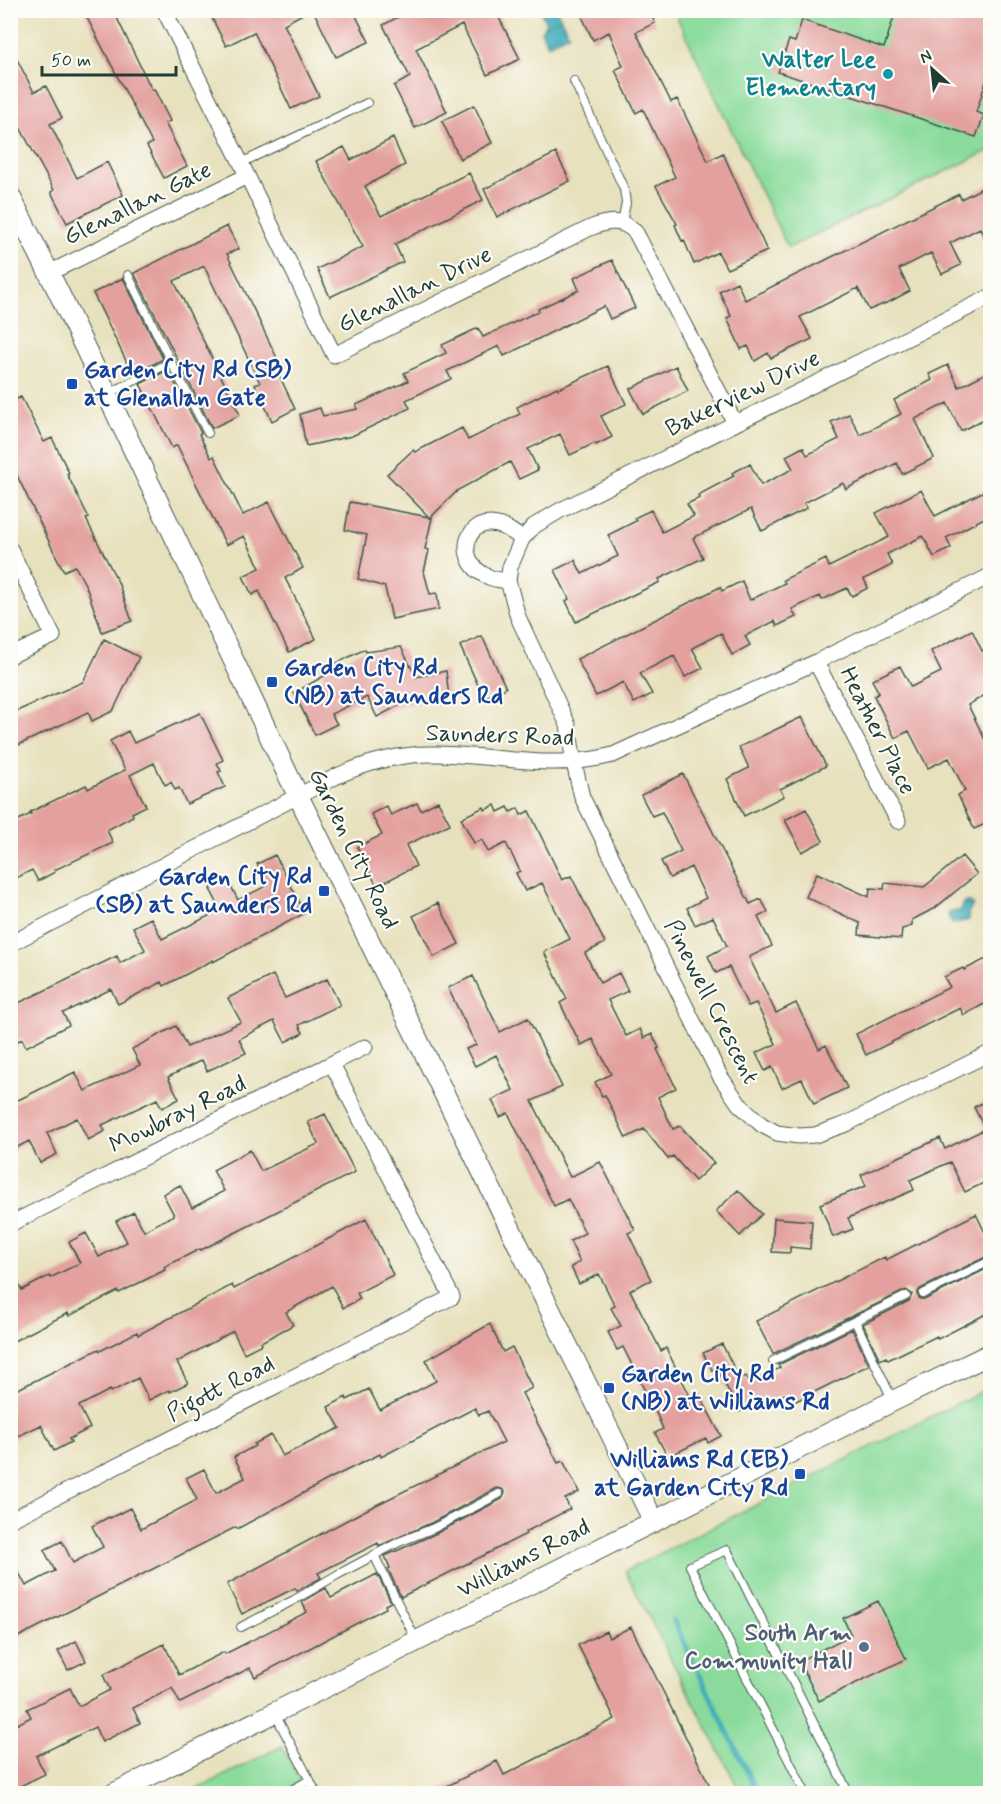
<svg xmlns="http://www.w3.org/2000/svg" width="1001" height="1804" viewBox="0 0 1001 1804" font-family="Mynerve,sans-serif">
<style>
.green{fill:#8adb9b;stroke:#548c68;stroke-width:1.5}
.water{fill:url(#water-waves);stroke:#2e7476;stroke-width:1.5}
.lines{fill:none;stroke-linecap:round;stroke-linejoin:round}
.stream{stroke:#3cacb8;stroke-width:5}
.building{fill:#e3a09e}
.service-casing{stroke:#3d5649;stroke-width:10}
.minor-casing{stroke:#3d5649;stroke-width:17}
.tertiary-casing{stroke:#3d5649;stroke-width:22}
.service{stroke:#fff;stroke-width:8}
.minor{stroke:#fff;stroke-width:15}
.tertiary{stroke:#fff;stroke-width:20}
.culture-dot{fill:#0f9aa8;stroke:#fdfcf7;stroke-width:2}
.transit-dot{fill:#1a4fb4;stroke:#fdfcf7;stroke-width:2}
.service-dot{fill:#5c6f8a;stroke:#fdfcf7;stroke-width:2}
.labels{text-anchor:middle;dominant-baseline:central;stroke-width:4.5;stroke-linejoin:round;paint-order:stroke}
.culture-label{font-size:24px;font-weight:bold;fill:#0d838f;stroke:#fdfcf7;text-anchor:end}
.street-label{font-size:24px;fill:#1f3d34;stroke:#fdfcf7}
.transit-label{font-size:24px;font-weight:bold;fill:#164399;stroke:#fdfcf7;text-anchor:start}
.service-label{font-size:24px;font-weight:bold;fill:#4e5e75;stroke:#fdfcf7;text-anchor:end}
</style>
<defs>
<pattern id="water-waves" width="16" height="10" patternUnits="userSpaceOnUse" patternTransform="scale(1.5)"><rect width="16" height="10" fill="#3cacb8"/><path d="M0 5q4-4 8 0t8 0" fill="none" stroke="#328d96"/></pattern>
</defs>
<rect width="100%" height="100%" fill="#fdfcf7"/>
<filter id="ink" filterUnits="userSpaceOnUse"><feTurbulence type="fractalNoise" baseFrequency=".0167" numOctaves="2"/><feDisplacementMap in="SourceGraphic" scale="12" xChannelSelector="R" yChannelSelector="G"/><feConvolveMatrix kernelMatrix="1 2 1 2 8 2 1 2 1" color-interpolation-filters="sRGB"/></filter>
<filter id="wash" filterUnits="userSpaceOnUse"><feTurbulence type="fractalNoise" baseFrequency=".008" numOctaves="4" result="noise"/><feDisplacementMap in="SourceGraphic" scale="24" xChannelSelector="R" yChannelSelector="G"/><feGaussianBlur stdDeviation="1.35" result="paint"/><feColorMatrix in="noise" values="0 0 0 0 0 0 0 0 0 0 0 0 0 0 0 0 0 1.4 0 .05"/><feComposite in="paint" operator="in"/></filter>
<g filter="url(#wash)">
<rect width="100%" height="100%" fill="#e8e1be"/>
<path class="green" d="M674,11H990V150L788,248Z
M990,1387V1793H741L625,1571Z
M282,1746L307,1793L188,1794Z"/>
<path class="water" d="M540,11H557L569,34L548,45L541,31L546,23Z
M964,902H971L973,905L968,913L969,920L953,924L948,916L949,913L961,910Z"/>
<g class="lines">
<path class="stream" d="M673,1620L758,1794"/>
</g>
<g id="blocks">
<path class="building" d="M83,10H113L152,90L154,89L170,121L165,123L187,166L164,178L147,146L152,143Z
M228,10H310L284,24L319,96L291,109L254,32L226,46L212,18Z
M313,10H353L369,42L336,57Z
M411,10H495L520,59L487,75L462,25L416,49L447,112L415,128L394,86L410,77L383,25Z
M579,10H649L655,23L636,32L671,102L677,99L708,161L723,153L767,251L727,269L718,252L694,264L684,240L682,241L675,225L677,224L656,186L675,177L643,109L636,113L615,70L623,66L609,32L593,40Z
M896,10H990V70L976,112L984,115L976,137L778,72L789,40L795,42L802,20L884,48Z
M10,46L34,92L46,86L62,118L50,124L77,178L107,162L123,195L67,223L51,192L54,190L10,109Z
M474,105L492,143L460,159L442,121Z
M393,138L405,165L365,186L381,216L469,173L483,200L395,244L403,262L330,297L317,269L363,247L316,161L344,147L351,160Z
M556,153L570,181L497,217L484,189Z
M990,184V250L980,228L950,243L961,265L942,274L931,253L899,269L910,291L891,301L869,310L858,288L800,317L812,339L771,358L768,353L755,361L748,346L741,349L727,318L731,316L719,291L737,282L745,300L959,194L961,199Z
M227,226L239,249L227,254L277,358L272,360L295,409L272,421L255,385L260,383L204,266L174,281L240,415L212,428L134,273Z
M612,260L635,308L610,319L604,306L504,356L499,346L447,371L451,379L406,400L410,408L352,436L306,446L300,414L320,408L323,416L358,409L356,405L408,381L404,373L446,353L442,345L478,328L483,337L539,311L538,309L579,290L574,278Z
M123,278L163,359L135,374L131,371L93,293Z
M948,365L959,387L990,371V416L961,431L947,403L915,419L934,458L902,474L897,463L846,489L843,483L804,503L807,508L762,531L751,509L693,538L703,558L659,579L660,582L576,622L566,601L569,599L555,570L575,560L582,574L618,556L608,535L636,521L634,518L651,510L662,532L694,516L687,504L699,498L698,495L734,476L732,473L750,464L761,485L793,469L786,456L803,447L807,455L839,439L831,422L849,414L860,435L901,414L894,400L932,380L929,374Z
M608,366L626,404L601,416L612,437L596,445L595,443L570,455L560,434L528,449L538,470L519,479L510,462L458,490L430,518H432L425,549L429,550L424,572L430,594L437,593L439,609L392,619L385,587L358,579L367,535L345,530L350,502L429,517L387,474L413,450L415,452L462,428L468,440L520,414L517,407L557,387L558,389Z
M676,366L688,391L643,414L630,389Z
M168,370L201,433L199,434L211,458L214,456L243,515L269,502L303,568L285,578L316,639L289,652L259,591L252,595L243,576L260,568L244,536L226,545L177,445L172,448L140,384Z
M21,397L44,442L52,438L69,473L67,474L89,518L86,519L118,582L132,621L102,632L86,586L75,566L64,571L55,554L10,461V402Z
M990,488V515L946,538L951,548L934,557L923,536L887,554L892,565L864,579L868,588L852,596L847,588L822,600L820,596L792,609L796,617L777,626L775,621L745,636L750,645L732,655L721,633L692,648L703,668L685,677L674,656L640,673L652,694L634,703L623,682L596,696L577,659L720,587L722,591L742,581L750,600L785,583L783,580L826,559L829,567L889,537L876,513L921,490L935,516Z
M972,630L982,651L990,647V692L968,705L990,750V822L974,829L958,795L965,791L949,758L928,768L909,731L895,738L874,696L879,693L872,680L900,666L911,687L941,672L931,651Z
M482,636L506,688L484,698L460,646Z
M104,639L139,657L113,711L92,721L88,712L10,749V714L83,682Z
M401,647L416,677L446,671L449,698L400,705L377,717L367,697L331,714L337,724L315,735L294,693L324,676L321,671L365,649L366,652Z
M200,713L223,760L217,763L221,771L218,772L225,787L187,804L179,788L175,790L171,782L165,785L154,763L130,775L146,806L132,813L133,816L107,830L113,843L54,870L55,872L38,881L32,870L10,881V824L31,814L30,812L86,785L88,789L125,770L110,741L128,731L134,743Z
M802,717L826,766L780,789L784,796L744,816L727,779L749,768L739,747Z
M683,774L750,904L761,899L768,912L758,917L772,946L749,957L776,1013L796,1003L819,1049L826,1045L847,1088L814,1104L802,1079L782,1088L772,1067L765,1071L756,1053L776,1044L756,1003L748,1006L729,967L716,973L708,956L727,946L713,917L695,925L687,908L706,898L691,867L670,878L661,861L681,851L662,812L652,816L641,795Z
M438,801L450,824L406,845L416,866L377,886L357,847L382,835L371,814L386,806L391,815L417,803L421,810Z
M495,805L498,812L508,807L511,812L518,808L521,815L529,811L562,880L571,876L605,943L585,953L600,983L619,973L628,991L608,1000L626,1036L640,1029L644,1038L652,1034L659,1048L657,1049L676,1088L658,1097L673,1129L680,1126L714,1163L695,1181L673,1156L668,1159L644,1129L626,1138L605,1095L602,1096L595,1082L611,1074L593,1039L581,1045L560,1003L567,999L544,952L570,939L542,883L525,891L516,873L520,871L506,843L488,852L482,840L474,843L461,818L484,807L485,810Z
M806,809L823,841L802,852L785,820Z
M275,855L305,913L213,962V960L164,986L162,982L118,1004L111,989L63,1013L69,1025L26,1047L22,1039L10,1045V1007L117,956L120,963L145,950L133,927L151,918L162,939L221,910L210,889L228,880L238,900L268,885L257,864Z
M962,856L977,874L935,908L912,920V926L902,929L901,939L859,935L860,923L806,897L817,873L869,897L870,888L884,889L885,883L924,887Z
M438,903L459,944L434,957L413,916Z
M990,957V1001L964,1015L960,1008L866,1055L856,1034L950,987L944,977L963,968L964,970Z
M273,975L285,998L327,979L340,1005L299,1025L303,1033L285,1042L274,1021L239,1039L246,1053L207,1071L202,1060L168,1077L179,1099L162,1108L157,1099L102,1125L105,1131L88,1140L77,1118L47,1133L57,1154L40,1163L29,1141L10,1151V1104L75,1072L85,1091L140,1065L132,1049L176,1026L187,1047L241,1022L228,998Z
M473,976L500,1032L528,1018L562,1087L532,1101L570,1177L600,1162L635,1230L628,1233L651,1280L630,1290L661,1351L666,1348L691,1398L699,1394L721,1436L708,1443L706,1438L668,1457L655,1433L663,1429L657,1415L623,1347L617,1350L608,1332L621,1326L611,1308L615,1306L599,1274L579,1284L571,1267L580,1262L570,1241L585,1233L568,1199L554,1206L508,1113L500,1117L492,1100L513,1090L496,1055L475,1066L466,1049L476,1045L448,988Z
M990,1099V1180L965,1192L950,1162L910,1180L914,1190L848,1218L853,1229L833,1237L820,1204L866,1186L861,1175L899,1157L940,1138L945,1149L985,1129L974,1107Z
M325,1114L355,1172L201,1250L200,1249L164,1267L165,1270L119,1293L118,1291L69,1316L68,1313L10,1343V1269L22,1290L49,1276L50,1278L80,1263L69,1242L86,1233L99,1257L127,1242L116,1221L134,1212L144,1231L174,1215L163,1194L180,1185L192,1208L224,1191L213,1170L250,1150L261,1171L318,1144L308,1122Z
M738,1190L762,1214L740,1236L716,1211Z
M976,1214L990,1243V1255L920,1289L917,1294L920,1299H926L990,1267V1312L938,1339L937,1336L888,1360L886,1357L880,1360L863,1324L909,1301L912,1294L906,1290L773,1354L756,1321L885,1257L886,1260Z
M774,1218L812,1221L810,1249L790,1247V1253L772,1252Z
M366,1219L393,1275L357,1293L360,1299L343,1308L332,1286L286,1312L293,1325L261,1342L262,1344L244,1353L233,1331L177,1362L188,1383L170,1392L169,1390L149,1400L138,1378L111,1392L110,1390L79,1406L90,1428L69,1439L71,1442L54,1451L41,1425L10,1440V1393L99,1349L100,1351L137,1332L138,1335L232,1285L234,1289Z
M490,1324L503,1352L512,1347L532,1388L522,1393L558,1463L563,1461L579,1492L565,1499L570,1509L525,1532L526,1534L401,1597L388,1569L390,1568L385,1556L437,1533L502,1499L505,1492L502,1489L497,1488L431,1523L379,1546L378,1543L318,1573L321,1578L297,1591L295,1588L242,1614L227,1584L364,1511L504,1442L488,1411L479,1415L475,1408L381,1457L380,1454L331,1478L237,1529L236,1527L10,1641V1556L26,1586L55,1571L44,1550L62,1541L73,1563L103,1547L92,1526L109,1517L110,1518L130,1508L141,1529L197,1500L186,1478L204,1469L216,1493L245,1478L234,1457L255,1446L254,1444L271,1435L282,1456L340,1428L328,1407L346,1397L347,1400L369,1389L380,1410L436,1381L426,1360Z
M852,1329L869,1365L790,1404L785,1394L757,1408L755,1404L739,1412L717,1368L712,1370L703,1353L722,1344L740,1380L746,1376L750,1383L780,1368L778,1365Z
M377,1574L391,1602L385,1605L386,1608L255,1677L250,1668L180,1703L172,1688L133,1708L140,1723L102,1742L95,1727L36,1756L45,1774L10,1791V1728L31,1717L27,1709L70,1688L79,1706L110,1690L103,1675L164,1644L179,1675L224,1652L225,1654L307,1612L302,1602L326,1588L331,1598Z
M878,1601L906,1659L819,1701L799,1661L851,1635L843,1618Z
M631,1627L714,1794H431L497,1761L504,1775L615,1719L578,1645L606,1631L609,1638Z
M76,1641L86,1661L68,1670L58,1651Z"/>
</g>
</g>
<g filter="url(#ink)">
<use href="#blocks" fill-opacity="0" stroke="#3d5649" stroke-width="1.5"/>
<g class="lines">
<g class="service-casing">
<path id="service" d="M574,81L624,189L626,203L622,223
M241,163L367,103
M128,275L171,362
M108,394L171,362L208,433
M923,1294L990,1261
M855,1321L893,1401
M773,1361L906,1296
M374,1555L416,1640
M241,1627L294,1600L337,1575L399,1542L434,1528L499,1494
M275,1714L317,1794
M284,1794L310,1780
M806,1794L690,1566L727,1550L849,1794"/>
</g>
<g class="minor-casing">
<path id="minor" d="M164,10L241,163L334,355L590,228C607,221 623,218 636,233L735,423
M49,273L247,176
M990,297L559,511L534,526L522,539L510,567L508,581L518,617L568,725L574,763L582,797L720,1076L739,1104L762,1125L777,1133L799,1136L815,1135L846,1124L990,1053
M10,549L53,636L10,656
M508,581C502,580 495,580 489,577C447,561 469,495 522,539
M816,662L898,821
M10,944L335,777C367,762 403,753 438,754C499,755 551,771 613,755L816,662L990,576
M10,1224L365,1047
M10,1520L452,1297L332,1064"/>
</g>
<g class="tertiary-casing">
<path id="tertiary" d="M10,196L58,291L288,775L654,1522
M113,1794L893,1401L990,1354"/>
</g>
<use href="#service" class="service"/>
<use href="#minor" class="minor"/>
<use href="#tertiary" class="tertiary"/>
</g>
</g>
<circle class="culture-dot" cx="888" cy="74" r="6"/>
<g class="transit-dot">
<rect x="66" y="378" width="12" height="12" rx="3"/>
<rect x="266" y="676" width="12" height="12" rx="3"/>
<rect x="318" y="885" width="12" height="12" rx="3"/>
<rect x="603" y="1382" width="12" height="12" rx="3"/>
<rect x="794" y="1468" width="12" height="12" rx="3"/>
</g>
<circle class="service-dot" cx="864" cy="1647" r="6"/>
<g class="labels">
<g class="culture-label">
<text x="876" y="60">Walter Lee<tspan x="876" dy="28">Elementary</tspan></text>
</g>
<g class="street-label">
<text transform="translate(138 204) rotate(-26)">Glenallan Gate</text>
<text transform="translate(415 290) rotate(-26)">Glenallan Drive</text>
<text transform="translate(743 394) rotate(-26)">Bakerview Drive</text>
<text transform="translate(877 731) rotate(63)">Heather Place</text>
<text transform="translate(500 736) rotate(2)">Saunders Road</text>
<text transform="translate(353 849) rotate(64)">Garden City Road</text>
<text transform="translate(711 1002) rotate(63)">Pinewell Crescent</text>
<text transform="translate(178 1115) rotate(-26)">Mowbray Road</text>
<text transform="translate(221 1389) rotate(-27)">Pigott Road</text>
<text transform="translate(524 1559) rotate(-27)">Williams Road</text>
</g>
<g class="transit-label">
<text x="84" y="370">Garden City Rd (SB)<tspan x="84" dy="28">at Glenallan Gate</tspan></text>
<text x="284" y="668">Garden City Rd<tspan x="284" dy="28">(NB) at Saunders Rd</tspan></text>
<text x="312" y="877" text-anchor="end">Garden City Rd<tspan x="312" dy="28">(SB) at Saunders Rd</tspan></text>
<text x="621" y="1374">Garden City Rd<tspan x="621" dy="28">(NB) at Williams Rd</tspan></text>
<text x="788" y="1460" text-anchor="end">Williams Rd (EB)<tspan x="788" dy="28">at Garden City Rd</tspan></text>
</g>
<g class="service-label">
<text x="852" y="1633">South Arm<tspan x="852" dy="28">Community Hall</tspan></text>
</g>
</g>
<rect width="1001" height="1804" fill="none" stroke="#fdfcf7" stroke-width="36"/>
<g transform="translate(932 69) rotate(333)" stroke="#fdfcf7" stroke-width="4.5" paint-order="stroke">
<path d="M0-4.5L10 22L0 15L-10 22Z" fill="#1f3d34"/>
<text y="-9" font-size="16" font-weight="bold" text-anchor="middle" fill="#1f3d34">N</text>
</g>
<path d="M42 66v9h134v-9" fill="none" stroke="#1f3d34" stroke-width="3"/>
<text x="51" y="66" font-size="18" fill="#1f3d34" stroke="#fdfcf7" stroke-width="4.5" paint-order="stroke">50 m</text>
</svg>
